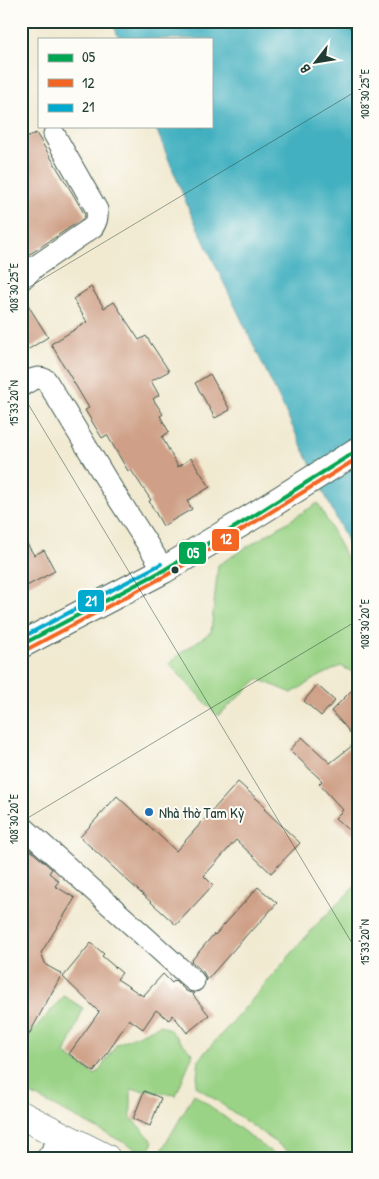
<svg xmlns="http://www.w3.org/2000/svg" width="379" height="1179" viewBox="0 0 379 1179" font-family="'Patrick Hand',sans-serif">
<style>
.green{fill:#9ad386;stroke:#5c885d}
.water{fill:#43b0c0;stroke:#31767a}
.building{fill:#cfa087}
.lines{fill:none;stroke-linecap:round;stroke-linejoin:round}
.minor-casing{stroke:#3e574c;stroke-width:23}
.major-casing{stroke:#3e574c;stroke-width:28}
.highway-casing{stroke:#3e574c;stroke-width:29}
.minor{stroke:#fff;stroke-width:21}
.major{stroke:#fff;stroke-width:26}
.highway{stroke:#fff;stroke-width:28}
.bus-1-casing{stroke:#fdfcf7;stroke-width:8}
.bus-2-casing{stroke:#fdfcf7;stroke-width:8}
.bus-3-casing{stroke:#fdfcf7;stroke-width:8}
.bus-1{stroke:#00a651;stroke-width:4}
.bus-2{stroke:#f26522;stroke-width:4}
.bus-3{stroke:#00a9ce;stroke-width:4}
.ticks{fill:none;stroke:#1f3d34;stroke-width:1;stroke-opacity:0.45}
.bus-dot{fill:#1f3d34;stroke:#fdfcf7;stroke-width:2}
.poi-dot{fill:#1f6fb2;stroke:#fdfcf7;stroke-width:2}
.labels{text-anchor:middle;dominant-baseline:central;stroke-width:4;stroke-linejoin:round;paint-order:stroke}
.poi-label{font-size:15px;fill:#1f3d34;stroke:#fdfcf7;text-anchor:start}
.line-badge{stroke:#fdfcf7;stroke-width:2}
.badge-label{font-size:14px;text-anchor:middle;font-weight:bold;fill:#fff}
.neatline{fill:none;stroke:#1f3d34;stroke-width:2}
.ticks-label{font-size:12px;text-anchor:middle;fill:#1f3d34}
</style>
<rect width="100%" height="100%" fill="#fdfcf7"/>
<filter id="ink" filterUnits="userSpaceOnUse"><feTurbulence type="fractalNoise" baseFrequency=".02" numOctaves="2"/><feDisplacementMap in="SourceGraphic" scale="10" xChannelSelector="R" yChannelSelector="G"/><feConvolveMatrix kernelMatrix="1 2 1 2 8 2 1 2 1" color-interpolation-filters="sRGB"/></filter>
<filter id="wash" filterUnits="userSpaceOnUse"><feTurbulence type="fractalNoise" baseFrequency=".0096" numOctaves="4" result="noise"/><feDisplacementMap in="SourceGraphic" scale="20" xChannelSelector="R" yChannelSelector="G"/><feGaussianBlur stdDeviation="1.12" result="paint"/><feColorMatrix in="noise" values="0 0 0 0 0 0 0 0 0 0 0 0 0 0 0 0 0 1.4 0 .05"/><feComposite in="paint" operator="in"/></filter>
<g filter="url(#wash)">
<rect width="100%" height="100%" fill="#f1ead1"/>
<path class="green" d="M318,503L358,580V675L341,666L314,679L292,693L258,679L218,716L169,664L178,655L211,632L218,565Z
M354,887L358,891V1158H298L196,1086L199,1059L236,1018L316,925Z
M64,996L83,1008L75,1030L65,1054L96,1075L117,1044L160,1025L169,1029L193,1054L176,1095L131,1089V1118L153,1141L148,1155L21,1089V1036L26,1038Z
M194,1094L279,1158H160L161,1152Z"/>
<path class="water" d="M112,21H358V564L190,212L155,126H211V39H119Z"/>
<g id="blocks">
<path class="building" d="M36,133L74,196L85,215L84,218L21,260V141Z
M91,287L104,308L114,302L139,340L146,336L169,371L151,381L159,395L153,399L163,414L160,416L169,432L162,437L178,467L191,458L210,487L187,501L192,509L163,526L149,501L151,500L131,470L128,471L107,435L102,438L85,410L89,408L51,344L87,322L73,299Z
M21,294L48,337L21,354Z
M210,374L230,410L215,418L195,383Z
M21,534L34,555L44,550L55,571L21,589Z
M358,684V839L335,818L343,810L319,784L322,781L290,750L302,737L330,763L357,742L344,725L331,711Z
M317,685L335,701L321,716L304,701Z
M238,782L266,807L264,809L300,843L271,873L236,840L204,876L213,885L176,925L80,837L117,796L176,851Z
M28,848L52,869L49,873L59,881L55,886L75,898L41,953L46,965L62,974L21,1049V857Z
M258,887L277,903L252,931L251,930L206,981V977L203,972L191,961L214,934L215,935Z
M91,943L104,954L102,956L122,973L117,979L143,996L163,974L172,983L175,980L186,991L191,993H195L193,995L209,1015L187,1033L173,1015L169,1020L156,1010L143,1029L129,1019L104,1058L94,1072L69,1054L99,1012L63,977Z
M144,1091L161,1098L150,1126L133,1119Z"/>
</g>
</g>
<g filter="url(#ink)">
<use href="#blocks" fill-opacity="0" stroke="#3e574c" stroke-width="1"/>
<g class="lines">
<g class="minor-casing">
<path id="minor" d="M21,280L36,266L93,227C97,221 98,217 97,210L54,134
M21,386C30,381 36,375 46,380L65,411L109,484L164,570
M21,825L194,981
M47,1158L63,1136"/>
</g>
<g class="major-casing">
<path id="major" d="M21,645L164,570L255,515L358,450"/>
</g>
<g class="highway-casing">
<path id="highway" d="M21,1115L106,1158"/>
</g>
<use href="#minor" class="minor"/>
<use href="#major" class="major"/>
<use href="#highway" class="highway"/>
<g class="bus-1-casing">
<path id="bus-1" d="M21,645L164,570L255,515L358,450"/>
</g>
<g class="bus-2-casing">
<path id="bus-2" d="M24,651L167,575L258,520L358,458"/>
</g>
<g class="bus-3-casing">
<path id="bus-3" d="M21,638L161,564"/>
</g>
<use href="#bus-1" class="bus-1"/>
<use href="#bus-2" class="bus-2"/>
<use href="#bus-3" class="bus-3"/>
</g>
</g>
<path class="ticks" d="M345,21L358,42M21,292L358,90M21,392L358,953M21,822L358,620M345,1158L358,1150"/>
<circle class="bus-dot" cx="175" cy="570" r="4.5"/>
<circle class="poi-dot" cx="149" cy="812" r="5"/>
<g class="labels">
<g class="poi-label">
<text x="159" y="812">Nhà thờ Tam Kỳ</text>
</g>
</g>
<g class="line-badge">
<rect x="211" y="528" width="29" height="24" rx="5" fill="#f26522"/>
<rect x="178" y="541" width="29" height="24" rx="5" fill="#00a651"/>
<rect x="77" y="589" width="28" height="24" rx="5" fill="#00a9ce"/>
</g>
<g class="badge-label">
<text x="226" y="544">12</text>
<text x="193" y="558">05</text>
<text x="91" y="606">21</text>
</g>
<rect width="379" height="1179" fill="none" stroke="#fdfcf7" stroke-width="55"/>
<rect x="38" y="38" width="175" height="90" fill="#fdfcf7" stroke="#a4b0a9"/>
<rect x="48" y="54" width="25" height="8" fill="#00a651" stroke="#a4b0a9"/>
<text x="82" y="62" font-size="15" fill="#1f3d34">05</text>
<rect x="48" y="79" width="25" height="8" fill="#f26522" stroke="#a4b0a9"/>
<text x="82" y="88" font-size="15" fill="#1f3d34">12</text>
<rect x="48" y="104" width="25" height="8" fill="#00a9ce" stroke="#a4b0a9"/>
<text x="82" y="112" font-size="15" fill="#1f3d34">21</text>
<g transform="translate(316 62) rotate(239)" stroke="#fdfcf7" stroke-width="4" paint-order="stroke">
<path d="M0-4L9 19L0 12L-9 19Z" fill="#1f3d34"/>
<text y="-8" font-size="14" font-weight="bold" text-anchor="middle" fill="#1f3d34">B</text>
</g>
<rect x="28" y="28" width="324" height="1124" class="neatline"/>
<g class="ticks-label">
<text transform="translate(365 94) rotate(-90)" y="4">108°30'25"E</text>
<text transform="translate(14 288) rotate(-90)" y="4">108°30'25"E</text>
<text transform="translate(14 403) rotate(-90)" y="4">15°33'20"N</text>
<text transform="translate(365 624) rotate(-90)" y="4">108°30'20"E</text>
<text transform="translate(14 819) rotate(-90)" y="4">108°30'20"E</text>
<text transform="translate(365 942) rotate(-90)" y="4">15°33'20"N</text>
</g>
</svg>
